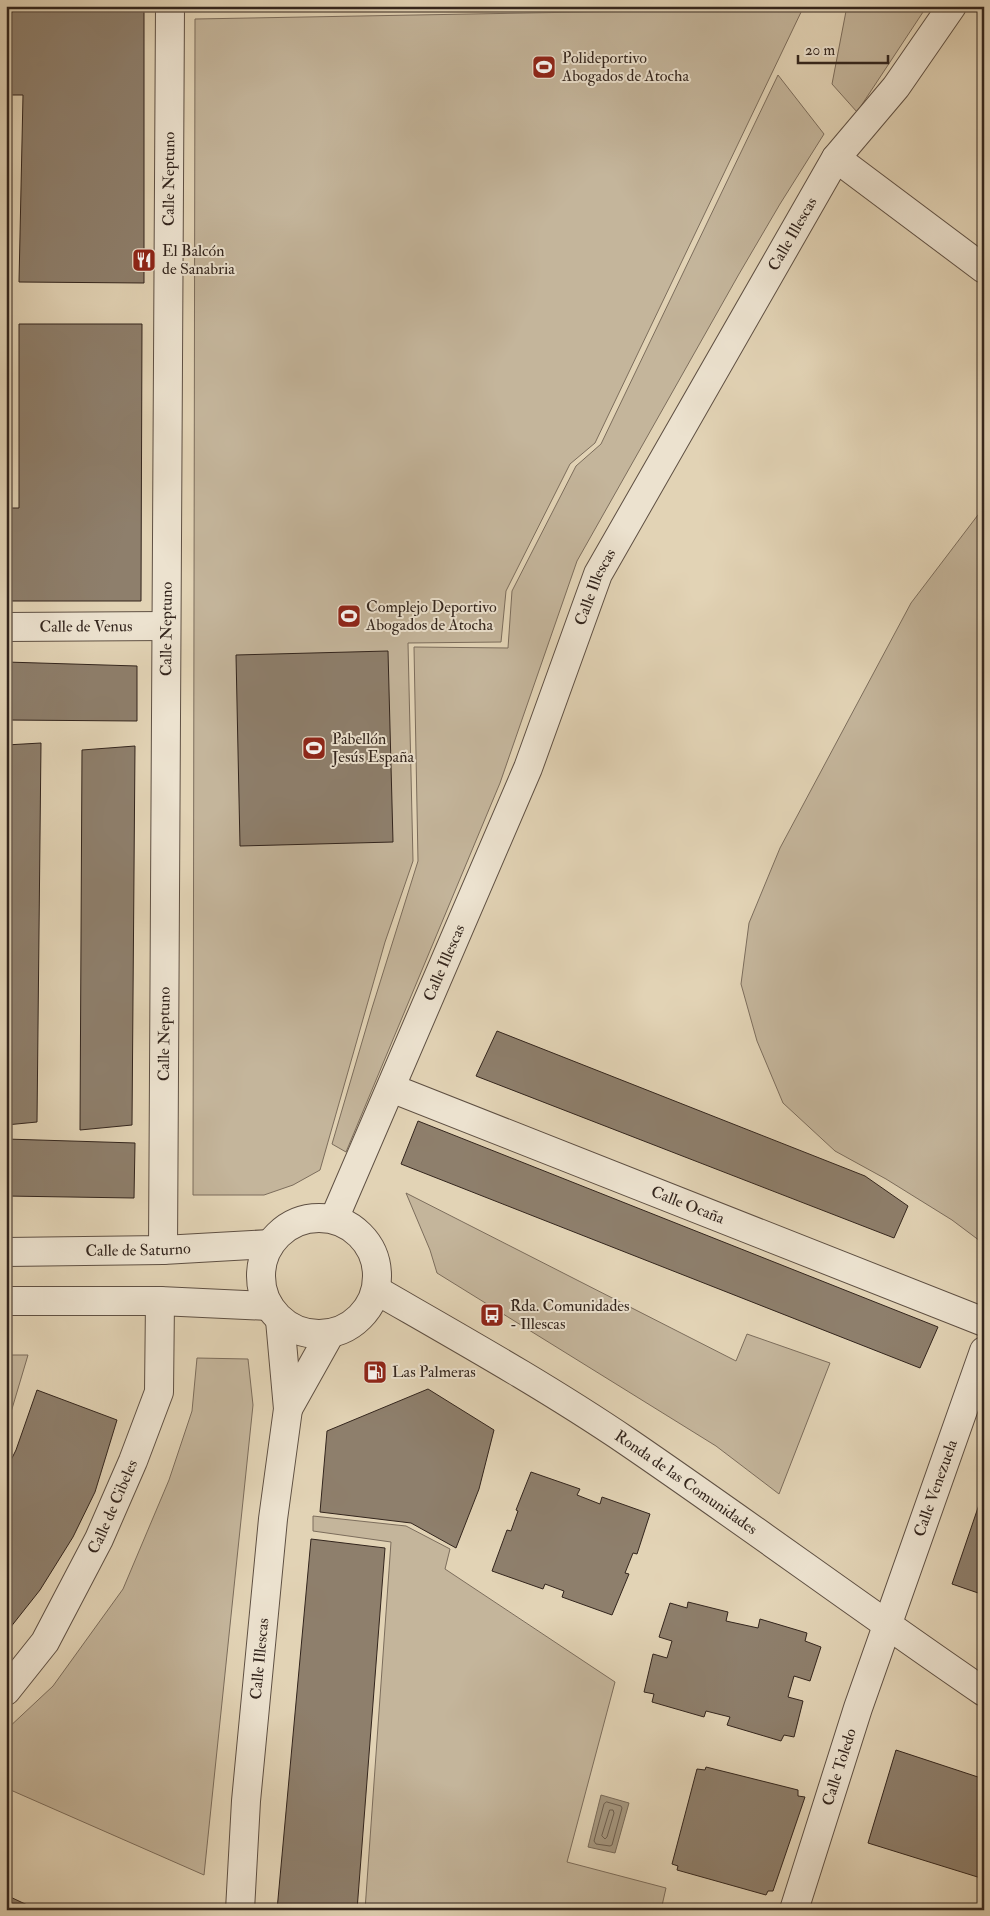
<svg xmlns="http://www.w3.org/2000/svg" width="990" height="1916" viewBox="0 0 990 1916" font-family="'IM FELL Double Pica',serif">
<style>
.green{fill:#c4b59b;stroke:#7c6d5c}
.water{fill:#a69881;stroke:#786a59}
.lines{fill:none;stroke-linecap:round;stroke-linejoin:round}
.shore{stroke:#6c5e4f;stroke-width:1}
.building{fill:#8e7f6c;stroke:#33251d}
.street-casing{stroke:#5f5043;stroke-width:30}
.street{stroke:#ece2cf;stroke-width:28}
.labels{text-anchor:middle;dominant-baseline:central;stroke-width:4;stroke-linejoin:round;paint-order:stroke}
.poi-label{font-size:16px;fill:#33251d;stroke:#ece2cf;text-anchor:start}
.street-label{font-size:16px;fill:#33251d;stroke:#ece2cf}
</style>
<rect width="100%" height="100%" fill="#e2d3b5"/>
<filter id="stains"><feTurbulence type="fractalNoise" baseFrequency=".004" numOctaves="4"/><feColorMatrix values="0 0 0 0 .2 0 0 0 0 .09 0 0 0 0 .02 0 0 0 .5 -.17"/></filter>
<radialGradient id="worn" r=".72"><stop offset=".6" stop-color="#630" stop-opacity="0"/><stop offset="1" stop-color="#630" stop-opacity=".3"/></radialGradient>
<path class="green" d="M847,6H927L857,112L832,84Z
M803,8L595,443L570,464L506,591L501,642L408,643L413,861L385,942L320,1170L293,1185L264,1195H193L195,19Z
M778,75L824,134L780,204L739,274L577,561L500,783L346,1152L332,1144L372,1008L418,861L414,647L508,648L512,591L576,466L601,444Z
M984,507V1244L952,1220L886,1179L835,1151L783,1103L757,1041L741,984L749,923L780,848L911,603Z
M406,1193L736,1361L747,1334L830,1363L779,1494L716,1446L437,1273L430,1250Z
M6,1355H28L6,1429Z
M197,1358L248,1359L253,1405L204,1875L6,1788V1730L53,1686L123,1589L169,1480L192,1411Z
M313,1516L406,1526L450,1549L445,1569L615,1682L567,1862L666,1888L661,1910H365L391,1542L313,1531Z"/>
<path class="water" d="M601,1795L629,1803L615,1853L588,1847Z"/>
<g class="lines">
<path class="shore" d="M607,1802L621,1806L622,1808L612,1845L610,1846L596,1844L594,1841L604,1804Z
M610,1810H613L614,1813L607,1837L605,1839L602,1836Z"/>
</g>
<path class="building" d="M6,6H144V283L19,282L23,95H6Z
M19,324H142L141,601H6V508H19Z
M388,651L393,842L240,846L236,655Z
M6,662L137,666V721L6,720Z
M41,743L37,1122L6,1125V745Z
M135,746L132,1125L80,1130L82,750Z
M497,1031L865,1176L908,1206L894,1238L476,1076Z
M418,1121L938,1327L920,1368L401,1164Z
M6,1139L135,1143L134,1198L6,1196Z
M428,1389L494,1430L479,1489L456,1548L411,1523L320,1512L327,1431Z
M37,1390L117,1420L95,1492L73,1537L40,1590L6,1633V1470L16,1450Z
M531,1472L580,1489L577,1495L600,1504L602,1497L650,1514L637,1554L633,1553L625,1573L629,1574L612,1615L562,1597L564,1591L545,1584L543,1589L492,1571L507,1530L511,1531L518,1511L516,1510Z
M984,1490V1595L952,1584Z
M311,1539L385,1548L357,1910H277Z
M688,1602L728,1612L726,1621L758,1628L760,1619L807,1633L805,1641L821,1647L810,1681L794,1676L788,1697L803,1701L794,1737L784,1735L781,1741L727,1725L730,1717L706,1711L704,1717L652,1702L654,1694L644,1692L653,1654L667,1658L672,1641L659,1637L670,1603L687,1608Z
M896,1750L984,1779V1879L868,1843Z
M706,1767L798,1790V1796L805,1797L773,1891H768L766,1895L677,1870L678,1866L672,1864L697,1769L705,1770Z
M6,1895L38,1910H6Z"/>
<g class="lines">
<g class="street-casing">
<g id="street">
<path d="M836,158L984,269"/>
<path id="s1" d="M6,627L166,626"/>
<path id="s2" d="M391,1088L984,1322"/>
<circle cx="319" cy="1276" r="58"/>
<path id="s3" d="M334,1219L528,768L598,574L836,158L896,87L952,6"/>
<path id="s4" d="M163,1250L170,6"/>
<path id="s5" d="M6,1252L163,1250L270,1244"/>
<path id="s6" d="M376,1290C461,1339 547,1387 628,1442C748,1524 864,1610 984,1692"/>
<path d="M6,1301H160L269,1306"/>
<path d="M288,1409L330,1334"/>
<path id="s7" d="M6,1691L45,1642L99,1539L133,1461L159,1392L160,1301"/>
<path id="s8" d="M240,1910L246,1801L273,1519L288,1409L280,1320"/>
<path id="s9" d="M794,1910L858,1708L984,1351"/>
</g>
</g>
<use href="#street" class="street"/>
</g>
<defs>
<g id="stadium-square" transform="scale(1.25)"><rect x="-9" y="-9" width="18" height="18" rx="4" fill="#8f2418" stroke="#ece2cf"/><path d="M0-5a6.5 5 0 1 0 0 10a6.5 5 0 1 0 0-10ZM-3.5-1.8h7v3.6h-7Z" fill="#fff"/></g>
<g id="restaurant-square" transform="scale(1.25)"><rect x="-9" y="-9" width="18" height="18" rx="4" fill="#8f2418" stroke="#ece2cf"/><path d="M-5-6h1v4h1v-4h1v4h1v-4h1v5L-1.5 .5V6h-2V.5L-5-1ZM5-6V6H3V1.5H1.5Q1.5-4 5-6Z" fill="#fff"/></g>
<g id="bus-square" transform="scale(1.25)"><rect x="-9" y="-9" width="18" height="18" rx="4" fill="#8f2418" stroke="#ece2cf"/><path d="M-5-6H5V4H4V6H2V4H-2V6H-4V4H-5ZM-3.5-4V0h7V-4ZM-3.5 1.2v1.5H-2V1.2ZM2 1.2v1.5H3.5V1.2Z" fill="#fff"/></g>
<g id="fuel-square" transform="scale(1.25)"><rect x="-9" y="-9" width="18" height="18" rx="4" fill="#8f2418" stroke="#ece2cf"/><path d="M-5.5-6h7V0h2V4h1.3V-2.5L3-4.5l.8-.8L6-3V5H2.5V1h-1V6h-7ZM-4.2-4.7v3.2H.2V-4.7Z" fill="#fff"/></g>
</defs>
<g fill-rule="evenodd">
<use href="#stadium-square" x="544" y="67"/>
<use href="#restaurant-square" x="144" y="260"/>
<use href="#stadium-square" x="349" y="616"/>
<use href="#stadium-square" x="314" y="748"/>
<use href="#bus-square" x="492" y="1315"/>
<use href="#fuel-square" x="375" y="1372"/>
</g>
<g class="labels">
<g class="poi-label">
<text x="562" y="58">Polideportivo<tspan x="562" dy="18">Abogados de Atocha</tspan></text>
<text x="162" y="251">El Balcón<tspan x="162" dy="18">de Sanabria</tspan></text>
<text x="366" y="607">Complejo Deportivo<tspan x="366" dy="18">Abogados de Atocha</tspan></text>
<text x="332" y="739">Pabellón<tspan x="332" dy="18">Jesús España</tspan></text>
<text x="510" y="1306">Rda. Comunidades<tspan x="510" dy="18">- Illescas</tspan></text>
<text x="392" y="1372">Las Palmeras</text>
</g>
<g class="street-label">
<text stroke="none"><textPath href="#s4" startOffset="1071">Calle Neptuno</textPath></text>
<text stroke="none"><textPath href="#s3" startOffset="1089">Calle Illescas</textPath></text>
<text stroke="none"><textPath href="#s3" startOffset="684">Calle Illescas</textPath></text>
<text stroke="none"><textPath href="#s1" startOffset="80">Calle de Venus</textPath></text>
<text stroke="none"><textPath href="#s4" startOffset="621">Calle Neptuno</textPath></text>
<text stroke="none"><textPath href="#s3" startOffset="279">Calle Illescas</textPath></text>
<text stroke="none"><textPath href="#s4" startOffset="216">Calle Neptuno</textPath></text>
<text stroke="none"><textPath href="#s2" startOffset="319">Calle Ocaña</textPath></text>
<text stroke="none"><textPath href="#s5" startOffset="132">Calle de Saturno</textPath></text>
<text stroke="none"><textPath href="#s6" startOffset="365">Ronda de las Comunidades</textPath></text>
<text stroke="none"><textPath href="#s9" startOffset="445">Calle Venezuela</textPath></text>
<text stroke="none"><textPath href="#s7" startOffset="214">Calle de Cibeles</textPath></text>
<text stroke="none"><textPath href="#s8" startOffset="252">Calle Illescas</textPath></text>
<text stroke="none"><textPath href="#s9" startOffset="150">Calle Toledo</textPath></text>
</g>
</g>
<rect width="990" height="1916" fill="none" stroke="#e2d3b5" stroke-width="25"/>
<rect x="8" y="8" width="975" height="1901" fill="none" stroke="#33251d" stroke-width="2.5"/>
<rect x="12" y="12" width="965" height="1891" fill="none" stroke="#33251d"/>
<path d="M798 55v8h90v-8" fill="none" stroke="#33251d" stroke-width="2.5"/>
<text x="805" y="55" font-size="15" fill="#33251d" stroke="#ece2cf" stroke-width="4" paint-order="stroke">20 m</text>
<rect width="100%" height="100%" filter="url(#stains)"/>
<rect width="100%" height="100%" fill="url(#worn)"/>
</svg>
